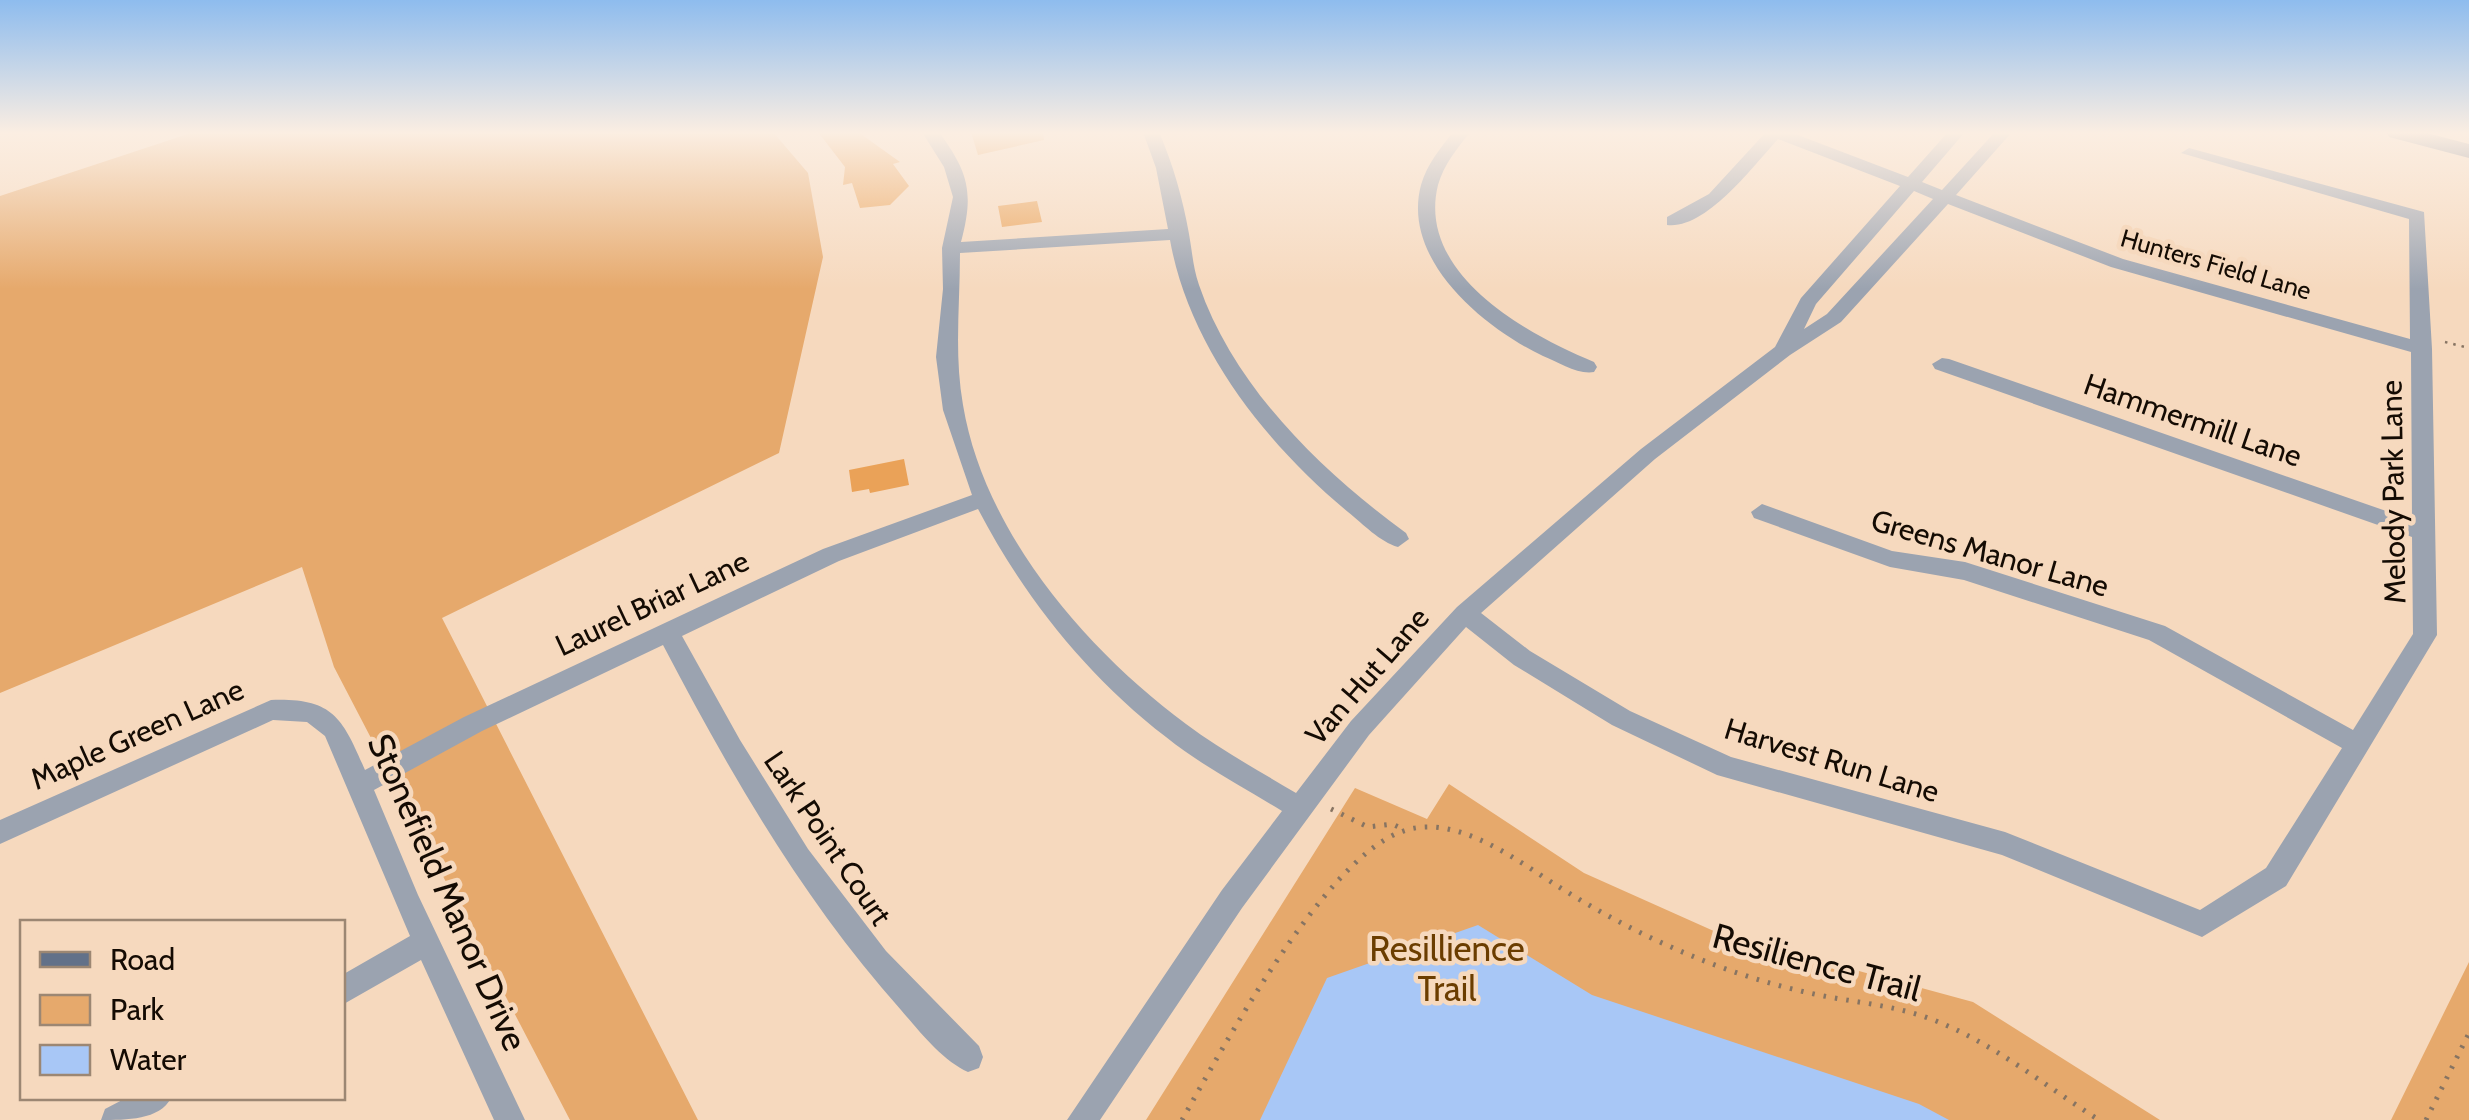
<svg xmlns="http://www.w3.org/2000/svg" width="2469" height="1120" viewBox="0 0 2469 1120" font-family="Cabin,sans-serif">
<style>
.green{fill:#e6a96c}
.water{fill:#a8c7f6}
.building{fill:#eaa258}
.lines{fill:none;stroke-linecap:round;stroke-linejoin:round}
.path-far1{stroke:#877462;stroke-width:2.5;stroke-dasharray:2.5 6;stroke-linecap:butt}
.path{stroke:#877462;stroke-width:5;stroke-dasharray:2.5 9;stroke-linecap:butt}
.minor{fill:#9ba3b0;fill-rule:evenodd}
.major{fill:#627189;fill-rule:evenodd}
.labels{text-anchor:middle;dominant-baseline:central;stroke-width:9;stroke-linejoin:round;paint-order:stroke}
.far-street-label{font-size:25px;fill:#140b03;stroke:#f6d9be}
.street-label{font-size:30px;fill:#140b03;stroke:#f6d9be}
.near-street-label{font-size:35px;fill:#140b03;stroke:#f6d9be}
.near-park-label{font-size:35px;fill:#6b3d00;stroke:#f6d9be}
</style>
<rect width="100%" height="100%" fill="#f6d9be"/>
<path class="green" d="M194,132H773L808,173L823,257L779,453L442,618L698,1120H570L334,667L302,567L0,693V196Z
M1449,784L1584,873L1716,932L1973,1002L2160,1120H1146L1355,788L1427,819Z
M2469,962V1120H2391Z"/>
<path class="water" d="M1478,925L1592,995L1919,1104L1949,1120H1260L1327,978Z"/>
<path class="building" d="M818,132H858L900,162L893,164L909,186L890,205L860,208L852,183L843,185L845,167Z
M971,132H1043L1044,140L978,155Z
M1037,201L1042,222L1002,227L998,206Z
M904,459L909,485L870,493L869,489L852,492L849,470Z"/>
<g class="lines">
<path class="path-far1" d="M2445,342L2469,348"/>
<path class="path" d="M1331,809L1368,827L1392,824L1405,830
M1182,1120C1223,1047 1322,864 1398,833C1452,810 1513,858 1556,885C1633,934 1717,972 1805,992C1847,1002 1891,1004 1931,1019C1992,1042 2044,1085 2099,1120
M2426,1120L2469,1033"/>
<path class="minor" d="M922,132H939C969,173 974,193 961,242L1168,229L1156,168L1143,132H1159C1173,164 1183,200 1189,234C1192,250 1193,268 1199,285C1234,387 1321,471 1406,533L1409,539L1398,547C1380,542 1363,524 1348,512C1266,444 1189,347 1170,240L960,253C960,304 954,354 963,405C984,532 1086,650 1186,724C1221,750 1259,771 1296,793L1351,721L1457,607L1641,449L1775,347L1801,298L1900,186L1778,139C1754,165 1706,230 1667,225V217L1709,194L1766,132H1790L1908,177L1948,132H1965L1922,182L1942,190L1995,132H2012L1956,195L2123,259L2410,339L2409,219L2181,153L2189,148L2424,212L2432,349L2437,635L2286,886L2202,937L2002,855L1717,775L1612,725L1514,665L1466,627L1369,735L1242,908L1100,1120H1067L1222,890L1282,811C1243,787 1202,766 1166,737C1087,676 1024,597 978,509L839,561L682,636L740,740L808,849L886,951L979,1046L983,1057L979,1068L968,1072C943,1061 919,1031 901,1010C803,900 731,775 663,645L482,731L374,790L418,895L525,1120H494L421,960L342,1005V975L410,936L325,736L307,722L273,720L0,844V820L271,700C333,698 342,717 365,770L464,717L823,549L972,495L943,410L936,357L943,289L942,248L953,197L944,167ZM1914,191L1933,199L1827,314L1804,329L1816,304ZM1948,204L2111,267L2411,352L2412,520L1949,359L1942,358L1932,364L1935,369L2412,537L2413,634L2353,730L2165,626L1965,562L1892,551L1762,504L1751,512L1754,518L1890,567L1964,580L2149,640L2342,748L2266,868L2200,910L2005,832L1731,757L1630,711L1530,651L1481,613L1655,459L1790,355L1841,322Z
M1453,132H1470C1457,149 1444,164 1438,185C1416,274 1528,335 1594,362L1597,367L1594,372C1578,375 1558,362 1543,356C1484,328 1401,260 1421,185C1427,164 1440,149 1453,132Z
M126,1098H171C160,1120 126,1120 101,1120L105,1109Z"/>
<path class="major" d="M2386,132H2423L2469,144V158L2389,137Z"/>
</g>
<linearGradient id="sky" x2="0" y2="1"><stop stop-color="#8ebcee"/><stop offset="0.46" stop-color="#fbeee2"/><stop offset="1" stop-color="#fbeee2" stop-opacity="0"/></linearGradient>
<rect width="2469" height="289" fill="url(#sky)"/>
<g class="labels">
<g class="far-street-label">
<text transform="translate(2216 264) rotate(16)">Hunters Field Lane</text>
</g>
<g class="street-label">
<text transform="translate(2193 420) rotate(19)">Hammermill Lane</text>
<text transform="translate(2393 492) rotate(-91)">Melody Park Lane</text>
<text transform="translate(1990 553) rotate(16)">Greens Manor Lane</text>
<text transform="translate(652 603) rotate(-25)">Laurel Briar Lane</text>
<text transform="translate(1367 676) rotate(-49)">Van Hut Lane</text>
<text transform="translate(137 734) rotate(-24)">Maple Green Lane</text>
<text transform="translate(1832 760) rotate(17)">Harvest Run Lane</text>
<text transform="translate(828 838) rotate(56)">Lark Point Court</text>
</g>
<g class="near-street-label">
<text transform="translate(448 892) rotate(66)">Stonefield Manor Drive</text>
<text transform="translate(1817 962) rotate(15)">Resilience Trail</text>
</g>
<g class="near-park-label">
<text x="1447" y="948">Resillience<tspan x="1447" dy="40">Trail</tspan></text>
</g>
</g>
<rect x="20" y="920" width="325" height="180" fill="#f6d9be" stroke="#9c8773" stroke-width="2.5"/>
<rect x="40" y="952" width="50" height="15" fill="#627189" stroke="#9c8773" stroke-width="2.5"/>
<text x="110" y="970" font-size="30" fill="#140b03">Road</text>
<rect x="40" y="995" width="50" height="30" fill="#e6a96c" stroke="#9c8773" stroke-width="2.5"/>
<text x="110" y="1020" font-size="30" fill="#140b03">Park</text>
<rect x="40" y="1045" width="50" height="30" fill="#a8c7f6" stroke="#9c8773" stroke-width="2.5"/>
<text x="110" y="1070" font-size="30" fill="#140b03">Water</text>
</svg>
